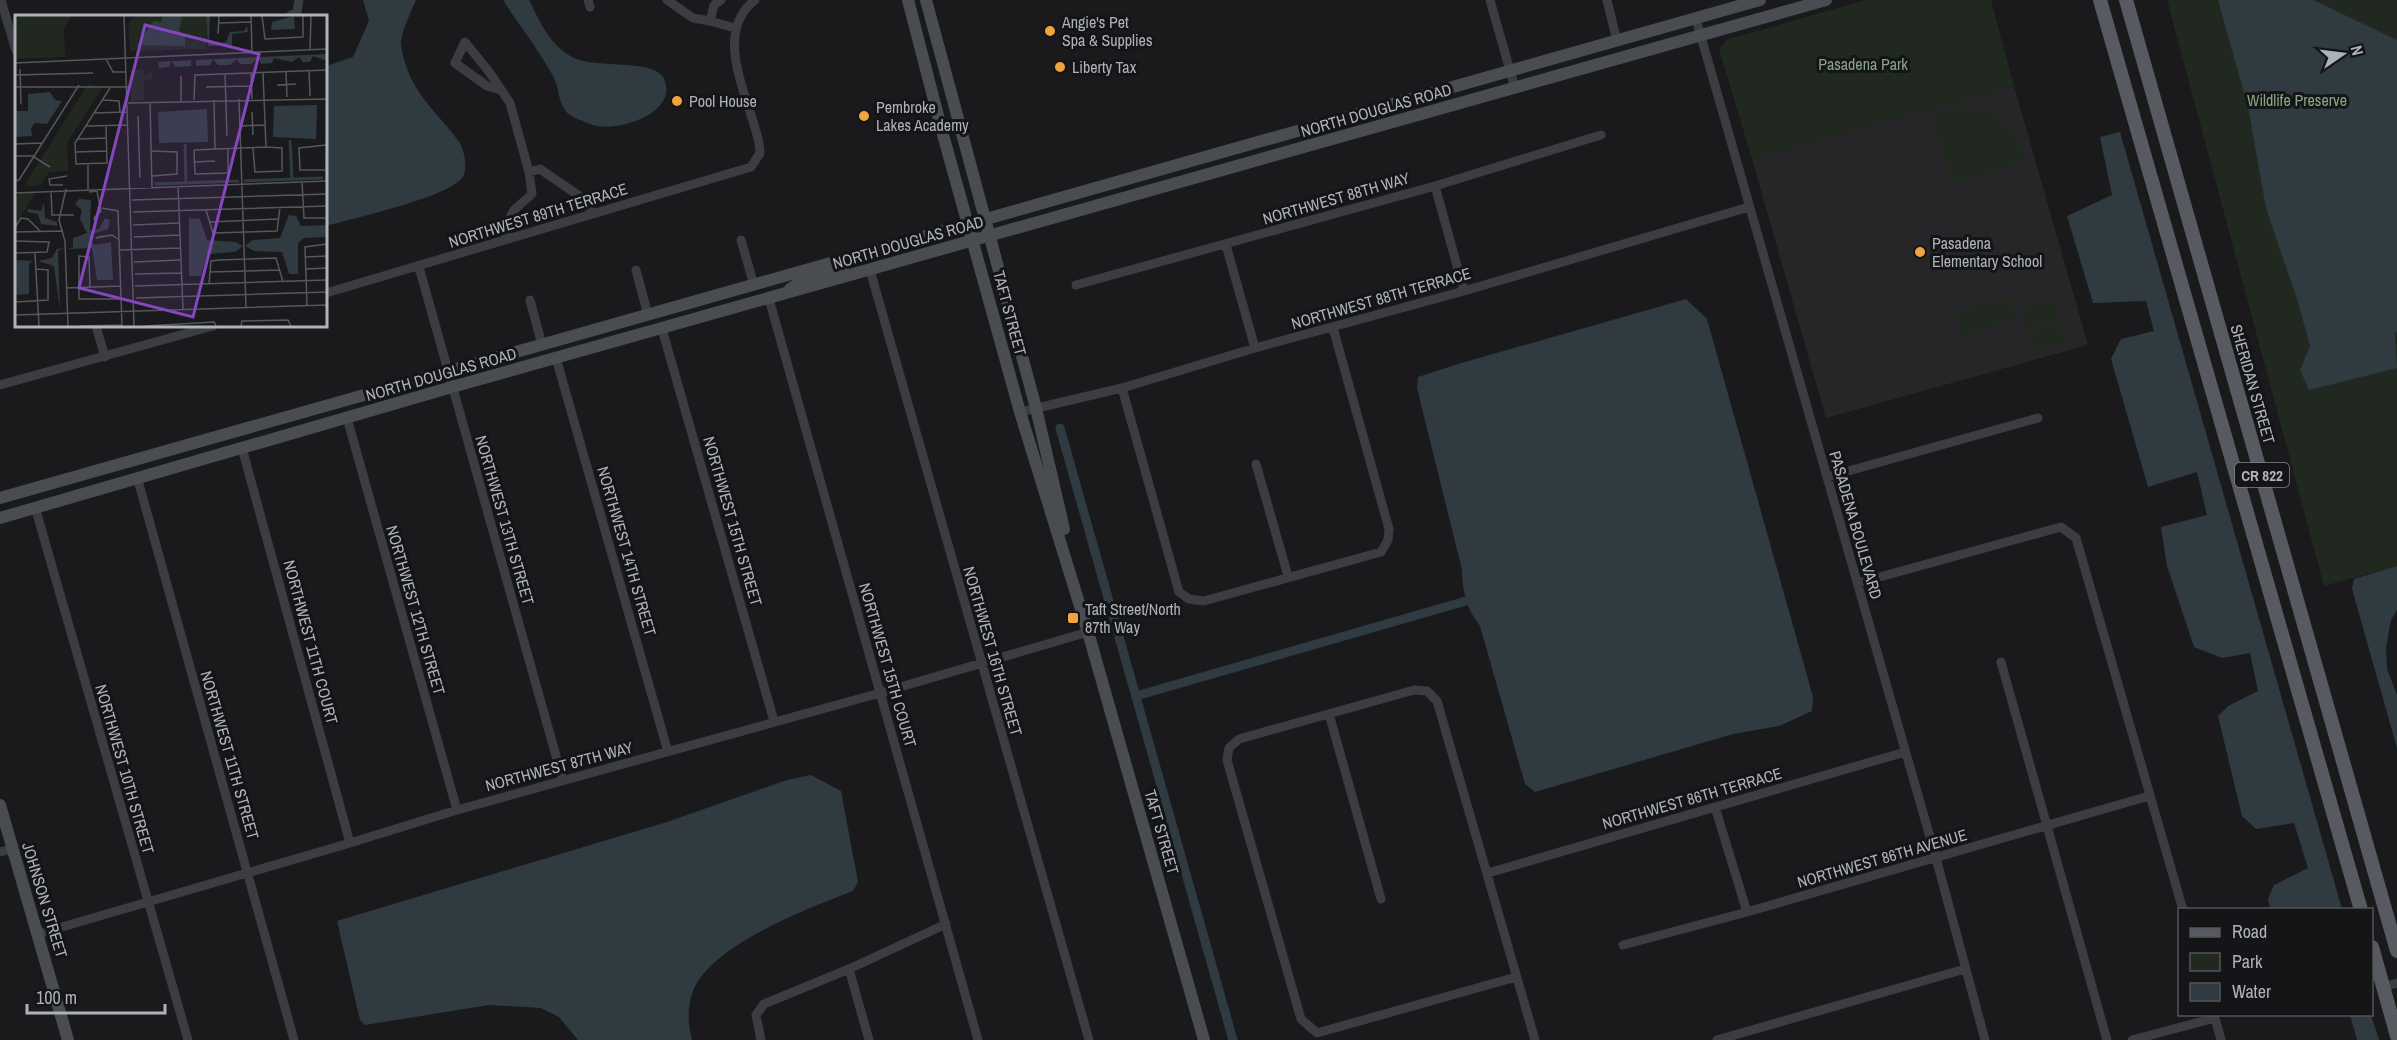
<svg xmlns="http://www.w3.org/2000/svg" width="2397" height="1040" viewBox="0 0 2397 1040" font-family="'Archivo Narrow',sans-serif">
<style>
.built{fill:#262629}
.green{fill:#202820}
.water{fill:#303b41}
.lines{fill:none;stroke-linecap:round;stroke-linejoin:round}
.canal{stroke:#303b41;stroke-width:9}
.street{stroke:#3b3d41;stroke-width:9}
.secondary{stroke:#494c51;stroke-width:12}
.primary{stroke:#575a60;stroke-width:14}
.poi-dot{fill:#f1a33e;stroke:#151517;stroke-width:2}
.labels{text-anchor:middle;dominant-baseline:central;stroke-width:6;stroke-linejoin:round;paint-order:stroke}
.shield{fill:#151517;stroke:#7f848a;stroke-width:1.5}
.shield-label{font-size:15px;font-weight:bold;fill:#adb3bc}
.poi-label{font-size:16px;fill:#adb3bc;stroke:#151517;text-anchor:start}
.park-label{font-size:16px;fill:#86a684;stroke:#151517}
.street-label{font-size:16px;fill:#adb3bc;stroke:#151517}
.inset-river{fill:none;stroke:#303b41;stroke-width:3}
.inset-road{fill:none;stroke:#55575c;stroke-width:1.5}
.view{fill:#8547be;fill-opacity:0.15;stroke:#8547be;stroke-width:3}
.inset-edge{fill:none;stroke:#adb3bc;stroke-width:3}
</style>
<rect width="100%" height="100%" fill="#1a1a1c"/>
<path class="built" d="M2014,86L2088,345L1826,418L1752,159Z"/>
<path class="green" d="M1865,0H1991L2014,86L1752,159L1719,49L1726,40Z
M2167,0H2397V566L2324,586Z
M1961,108C2000,108 2014,126 2026,162L1958,183L1951,179L1930,113Z
M2010,295L2017,320L1962,336L1955,313Z
M2054,299L2060,319L2026,329L2020,309Z
M2061,322L2066,342L2032,352L2026,332Z"/>
<path class="water" d="M363,0H416C412,9 401,33 401,43C402,54 406,68 411,78C422,101 442,119 457,139C464,147 469,169 462,178C446,198 354,218 326,226V66L353,57L369,21Z
M503,0H529C540,22 549,44 572,57C592,69 653,59 663,77C681,111 623,131 597,126C592,125 586,122 580,120C575,118 568,115 565,110C558,101 559,86 553,76C539,50 519,25 503,0Z
M2218,0H2313L2397,40V331L2395,333L2397,368L2309,390L2300,370L2310,346L2298,302L2266,208L2248,107Z
M2120,132L2342,909H2270L2268,899L2274,885L2308,868L2294,823L2256,829L2242,816L2218,716L2228,706L2258,691L2250,653L2222,658L2194,647L2167,566L2161,527L2207,515L2197,472L2148,487L2111,359L2121,339L2154,331L2146,301L2093,303L2067,216L2112,195L2100,137Z
M1686,299L1707,319L1813,697L1812,711L1779,726L1733,734L1535,792L1525,784L1480,626C1466,607 1463,594 1462,570L1417,388L1418,377L1458,364Z
M2397,566V610L2391,620L2386,648L2387,669L2397,695V748L2352,589L2354,579Z
M811,775L841,791L858,882L853,891C809,908 707,946 692,994C687,1010 688,1024 692,1040H578L559,1017L541,1008L489,1005L365,1025L360,1020L337,921L667,822L787,780Z
M2350,1015H2371L2379,1040H2357Z"/>
<g class="lines">
<path class="canal" d="M1060,428L1233,1040
M1136,696L1466,601"/>
<path class="street" d="M1,0L16,51
M588,0L590,7
M667,0L693,18L710,21L714,5L721,0
M1490,0L1515,88
M1607,0L1617,41
M290,16L297,12L299,0
M1696,19L1936,858L1985,1040
M710,21L735,28
M501,90L487,86L455,63L465,42L490,73L510,103L529,172L532,194L514,210L504,229L507,238
M529,172L540,169L588,202L591,213
M1435,186L1464,291
M741,240L754,285
M1226,245L1255,348
M419,267L563,781
M636,270L648,315
M870,270L1089,1040
M1076,285L1435,186L1601,135
M326,293L751,167L760,153L759,143C750,99 711,34 755,0
M769,299L978,1040
M530,300L542,345
M96,326L105,357
M662,329L774,721
M556,358L668,752
M0,385L213,326
M1122,388L1179,592L1189,599L1204,601L1381,552L1388,540L1389,529L1333,328
M1020,412L1122,388L1255,348L1464,291L1749,207
M347,418L457,810
M242,448L350,843
M1256,464L1288,576
M137,477L294,1040
M1827,477L2038,418
M35,507L188,1040
M1858,583L2061,527L2076,538L2183,910
M2001,662L2107,1040
M1329,714L1381,899
M1715,807L1747,912
M0,852L12,849
M1488,873L1905,752
M38,934L350,843L457,810L880,693L1088,632
M1623,945L1747,912L2149,796
M849,969L869,1040
M1516,977L1317,1033L1301,1019L1227,760L1229,748L1239,739L1414,690L1427,691L1437,701L1535,1040
M2383,987L2397,983
M2214,1014L2221,1040
M761,1040L756,1015L764,1004L849,969L946,924
M1717,1040L1965,969
M2132,1040L2215,1018"/>
<path class="secondary" d="M908,0L942,131L1020,412L1088,632L1204,1040
M926,0L1036,408L1064,529
M790,289L804,280L842,268L852,257
M0,498L1760,0
M0,518L452,387L1826,0
M0,805L68,1040"/>
<path class="primary" d="M2100,0L2361,910
M2126,0L2397,951
M2372,947L2397,1036"/>
</g>
<g class="poi-dot">
<circle cx="1050" cy="31" r="6"/>
<circle cx="1060" cy="67" r="6"/>
<circle cx="677" cy="101" r="6"/>
<circle cx="864" cy="116" r="6"/>
<circle cx="1920" cy="252" r="6"/>
<rect x="1067" y="612" width="12" height="12" rx="3"/>
</g>
<g class="labels">
<rect class="shield" x="2235" y="463" width="54" height="24" rx="4.5"/>
<g class="shield-label">
<text x="2262" y="475">CR 822</text>
</g>
<g class="poi-label">
<text x="1062" y="22">Angie's Pet<tspan x="1062" dy="18">Spa &amp; Supplies</tspan></text>
<text x="1072" y="67">Liberty Tax</text>
<text x="689" y="101">Pool House</text>
<text x="876" y="107">Pembroke<tspan x="876" dy="18">Lakes Academy</tspan></text>
<text x="1932" y="243">Pasadena<tspan x="1932" dy="18">Elementary School</tspan></text>
<text x="1085" y="609">Taft Street/North<tspan x="1085" dy="18">87th Way</tspan></text>
</g>
<g class="park-label">
<text x="1863" y="64">Pasadena Park</text>
<text x="2297" y="100">Wildlife Preserve</text>
</g>
<g class="street-label">
<text transform="translate(1376 110) rotate(-16)">NORTH DOUGLAS ROAD</text>
<text transform="translate(1336 198) rotate(-16)">NORTHWEST 88TH WAY</text>
<text transform="translate(538 215) rotate(-17)">NORTHWEST 89TH TERRACE</text>
<text transform="translate(908 242) rotate(-16)">NORTH DOUGLAS ROAD</text>
<text transform="translate(1381 298) rotate(-16)">NORTHWEST 88TH TERRACE</text>
<text transform="translate(1010 313) rotate(75)">TAFT STREET</text>
<text transform="translate(441 374) rotate(-16)">NORTH DOUGLAS ROAD</text>
<text transform="translate(2253 384) rotate(74)">SHERIDAN STREET</text>
<text transform="translate(505 520) rotate(74)">NORTHWEST 13TH STREET</text>
<text transform="translate(733 521) rotate(74)">NORTHWEST 15TH STREET</text>
<text transform="translate(1856 525) rotate(74)">PASADENA BOULEVARD</text>
<text transform="translate(627 551) rotate(74)">NORTHWEST 14TH STREET</text>
<text transform="translate(416 610) rotate(74)">NORTHWEST 12TH STREET</text>
<text transform="translate(311 642) rotate(75)">NORTHWEST 11TH COURT</text>
<text transform="translate(993 651) rotate(74)">NORTHWEST 16TH STREET</text>
<text transform="translate(888 665) rotate(74)">NORTHWEST 15TH COURT</text>
<text transform="translate(230 755) rotate(74)">NORTHWEST 11TH STREET</text>
<text transform="translate(559 766) rotate(-15)">NORTHWEST 87TH WAY</text>
<text transform="translate(125 769) rotate(74)">NORTHWEST 10TH STREET</text>
<text transform="translate(1692 798) rotate(-16)">NORTHWEST 86TH TERRACE</text>
<text transform="translate(1162 832) rotate(74)">TAFT STREET</text>
<text transform="translate(1882 858) rotate(-16)">NORTHWEST 86TH AVENUE</text>
<text transform="translate(45 900) rotate(73)">JOHNSON STREET</text>
</g>
</g>
<g transform="translate(15 15)">
<rect width="312" height="312" fill="#1a1a1c"/>
<path d="M0,1H57L49,13L50,42L0,44ZM119,1H191L192,34L115,36L113,9ZM115,55H129V61L137,56V64L129,65V85L116,86ZM73,69L87,73L52,128L53,156L34,157L25,170L9,171ZM21,178L0,210V184L4,179Z" fill="#202820"/>
<path d="M148,1H167L164,16L170,19V31L122,30L139,6L146,7ZM191,1H195L194,24L200,29L211,27L215,17L229,16L232,11L233,17L217,19V30L193,31ZM279,1L280,14L256,15L257,7ZM312,39V46L298,41L295,47H288L284,42L277,47L259,43L257,48L246,49L243,43L236,49H225L222,44L215,50H203L198,44L195,50L181,51V45H176V51L161,52L156,46L154,52L144,53L143,47H137ZM35,77L40,85L47,86L32,109L20,108L16,113L17,121L0,122V96H13V79ZM302,90L301,124L258,122L259,91ZM192,94L193,127L144,128L143,97ZM64,184L76,185L75,215L84,214L90,203L95,205L93,214L77,219L74,226L80,230L96,227L98,265H82L77,233L53,234L58,232V223L72,218L65,204L67,195L60,189ZM29,188L30,203L42,207V211L26,209L23,199L12,197L13,194L26,196ZM274,200L281,201L286,211L312,210V222L289,223L283,228V259H274L267,237L239,236L230,231L238,225L265,223ZM174,203L185,204L192,225L220,227L228,231L220,237L192,239L186,261H174ZM49,233L43,236L45,295L39,251L23,246L37,243L42,234ZM0,245L18,246L14,249V279L0,280Z" fill="#303b41"/>
<path class="inset-river" d="M275,125L277,164M170,129L171,168M229,166L308,163M140,169L224,166"/>
<path class="inset-road" d="M109,1L119,311M236,1L237,39M247,1L250,24L288,22V1M204,8L237,7M203,19L204,1M295,34L296,1M91,44L98,57H111M0,48L312,34M5,54L6,89M294,56L295,81M271,57L272,82M236,58L237,84M248,58L251,132M210,59L212,121M0,60L78,58M166,61V86M262,70L281,69M0,72H114M191,72L236,71M224,84L231,293M88,85L104,86L105,97M179,85L180,60L312,55M199,85L200,134M135,87L137,173M113,88L312,84M237,97L238,120M80,98L112,97M123,101L125,163M91,110L92,148L61,149L60,128L95,73M72,111L112,110M225,111L250,110M63,124L91,123M0,129L27,128M213,134V158L180,159L179,136L180,135L225,133L251,132L267,133V156L240,157L238,133M137,136L162,137V159L137,161M60,137L92,136M0,141H19M19,142L35,152M179,147L200,146M73,149V174M310,155H285L284,133L311,130M0,166L4,165L64,70M311,166L312,84M287,167L289,203H312M48,170H35L34,164L52,161M163,171L168,295M51,174L44,205L50,226L53,311M36,176L37,200H59M74,177L82,176L86,196L79,203L81,209M0,178L312,166M117,185L312,179M87,193L103,196L107,311M191,195L198,218L262,216L265,192M118,197L312,191M194,207L264,204M118,210L164,208M0,212L6,203L13,204L26,217M0,217L48,216M88,221L81,223L97,220L103,224M119,222L165,220M0,226L34,227L32,237L0,238M105,235L165,233M20,238L24,311M290,242L312,241M119,247L165,245M291,254L312,253M195,257L265,255M120,259L166,258M194,269L196,246L204,245L261,243L268,267M120,271L312,265M51,273L106,271M75,273L74,242L64,241V284H106M121,283L312,277M0,287L33,285V255L21,254M292,291L290,232L312,229M0,300L312,290M65,311L107,310M130,311L199,307L201,311M226,311L227,306L273,305L276,311"/>
<path class="view" d="M130,10L244,39L178,302L64,273Z"/>
<rect width="312" height="312" class="inset-edge"/>
</g>
<rect x="2178" y="908" width="195" height="108" fill="#151517" stroke="#525459" stroke-width="1.5"/>
<rect x="2190" y="928" width="30" height="9" fill="#575a60" stroke="#525459" stroke-width="1.5"/>
<text x="2232" y="938" font-size="18" fill="#adb3bc">Road</text>
<rect x="2190" y="953" width="30" height="18" fill="#202820" stroke="#525459" stroke-width="1.5"/>
<text x="2232" y="968" font-size="18" fill="#adb3bc">Park</text>
<rect x="2190" y="983" width="30" height="18" fill="#303b41" stroke="#525459" stroke-width="1.5"/>
<text x="2232" y="998" font-size="18" fill="#adb3bc">Water</text>
<g transform="translate(2343 54) rotate(76)" stroke="#151517" stroke-width="4.5" paint-order="stroke">
<path d="M0-4.5L10 22L0 15L-10 22Z" fill="#adb3bc"/>
<text y="-9" font-size="16" font-weight="bold" text-anchor="middle" fill="#adb3bc">N</text>
</g>
<path d="M27 1004v9h138v-9" fill="none" stroke="#adb3bc" stroke-width="3"/>
<text x="36" y="1004" font-size="18" fill="#adb3bc" stroke="#151517" stroke-width="4.5" paint-order="stroke">100 m</text>
</svg>
